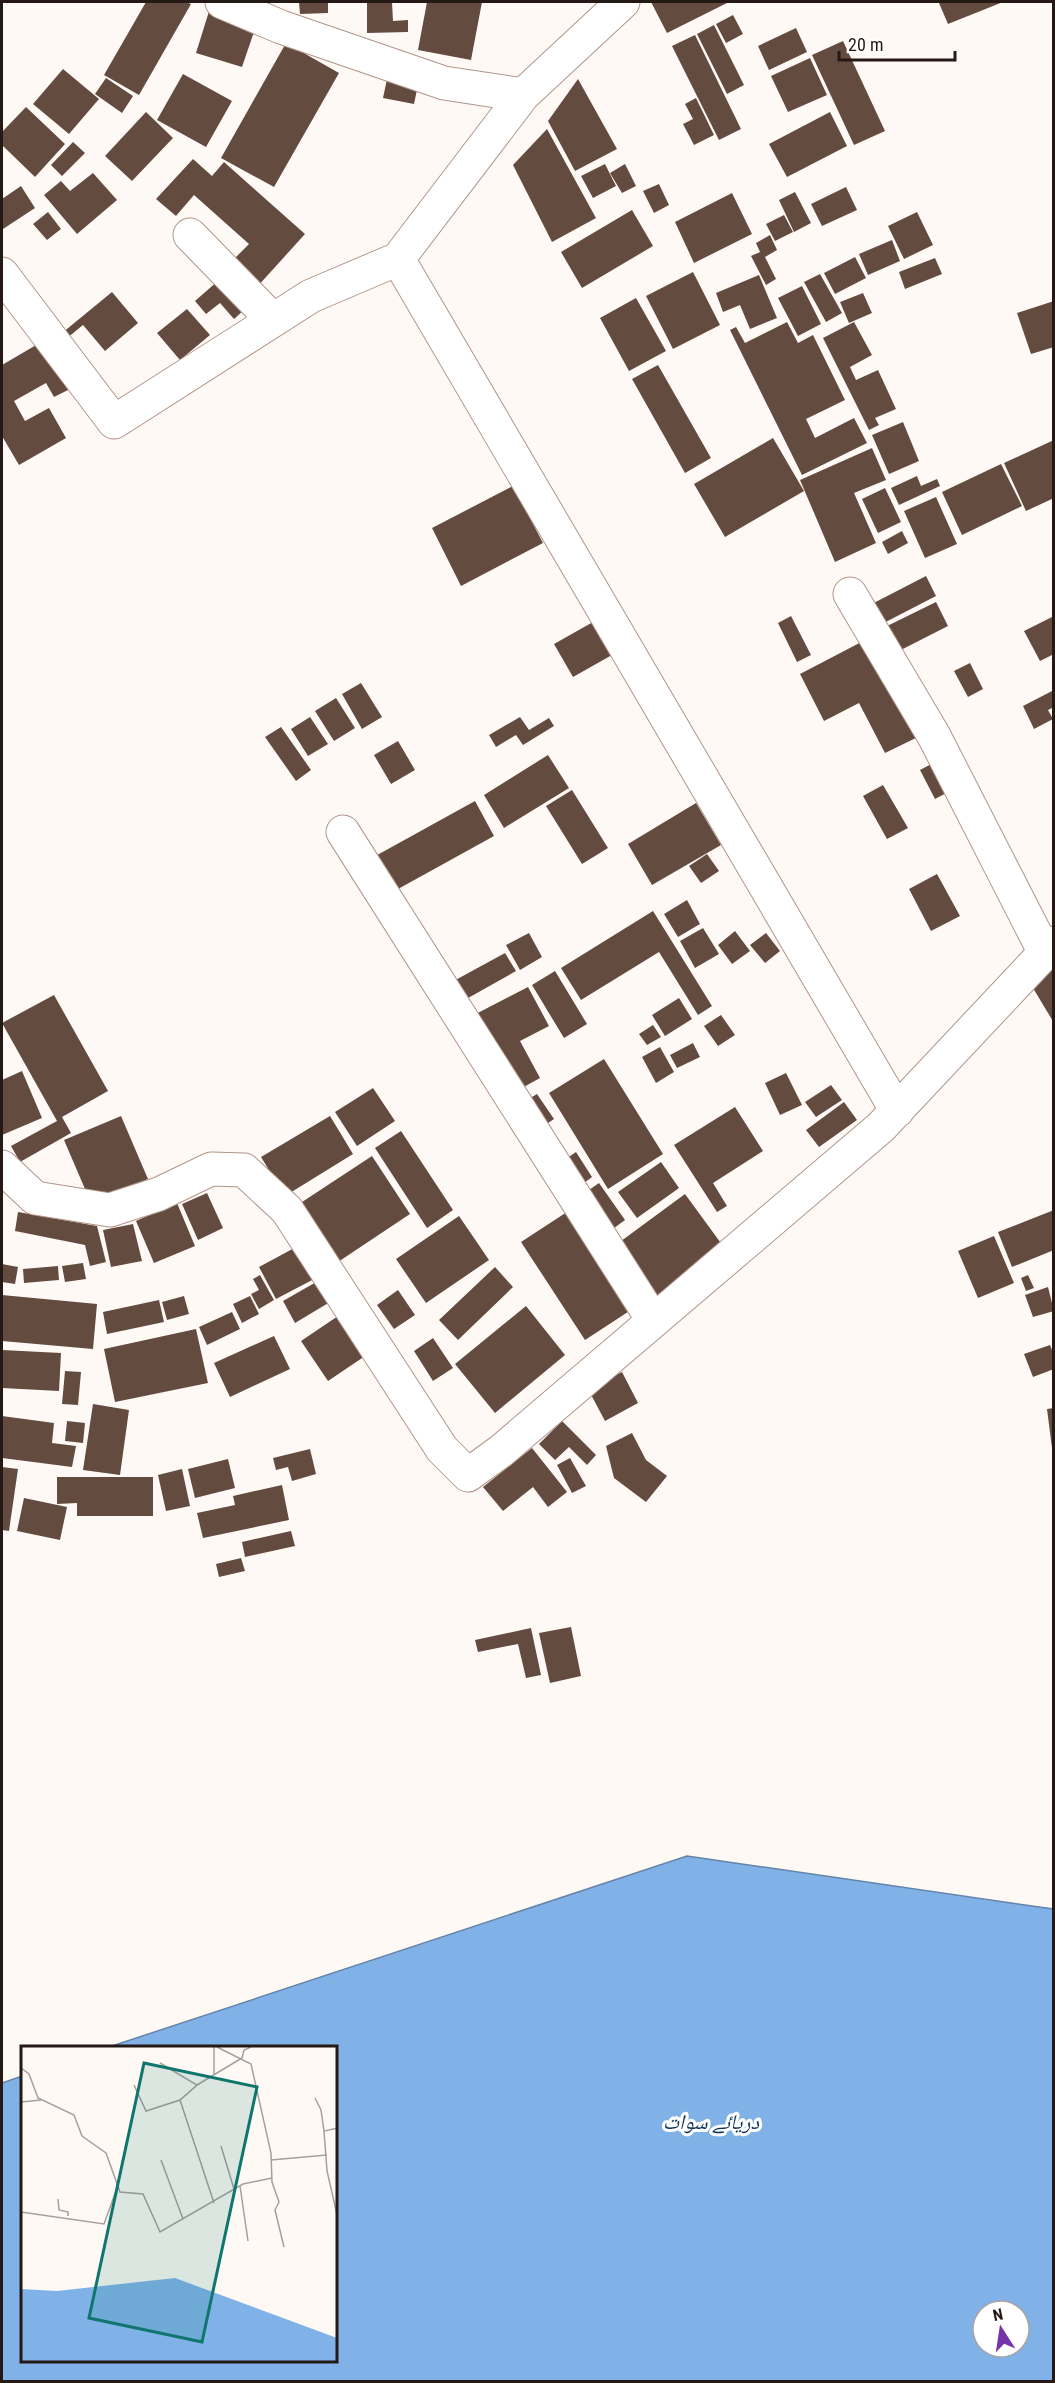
<svg xmlns="http://www.w3.org/2000/svg" width="1055" height="2383" viewBox="0 0 1055 2383" font-family="'Roboto Condensed','Noto Naskh Arabic',sans-serif">
<style>
.water{fill:#80b2e8;stroke:#6484a8;stroke-width:1.5;fill-rule:evenodd}
.building{fill:#634b40}
.lines{fill:none;stroke-linecap:round;stroke-linejoin:round}
.street-casing{stroke:#b19589;stroke-width:35}
.street{stroke:#fff;stroke-width:33}
.labels{text-anchor:middle;dominant-baseline:central;stroke-width:6;stroke-linejoin:round;paint-order:stroke}
.water-label{font-size:21px;font-style:italic;fill:#113558;stroke:#fff}
.inset-road{fill:none;stroke:#a79f9c;stroke-width:1.5}
.view{fill:#0f766e;fill-opacity:0.15;stroke:#0f766e;stroke-width:3}
.inset-edge{fill:none;stroke:#241914;stroke-width:3}
</style>
<rect width="100%" height="100%" fill="#fff9f6"/>
<path class="water" d="M687,1856L1053,1909V2381H2V2083L22,2076V2360H336V2047H109ZM983,2311H1019V2347H983Z"/>
<path class="building" d="M146,2H186L191,4L139,95L104,75Z
M299,2H328V13L300,14Z
M367,2H392L393,21L408,20V32L367,33Z
M427,2H482L471,60L418,50Z
M651,2H729L667,33Z
M943,2H1003L948,24L939,3Z
M211,5L258,20L242,67L196,53Z
M733,15L743,34L726,43L716,24Z
M714,25L744,85L727,94L697,34Z
M796,28L807,52L769,70L758,46Z
M695,35L741,129L719,140L672,46Z
M843,41L885,131L854,145L812,55Z
M286,43L339,73L274,187L221,158Z
M810,58L827,95L788,112L771,76Z
M63,69L99,99L69,134L33,104Z
M183,74L232,101L206,147L157,120Z
M106,78L133,96L122,113L95,94Z
M387,79L418,85L414,104L383,98Z
M578,79L617,149L575,171L548,121Z
M696,98L714,135L694,145L683,124L693,119L685,104Z
M26,107L65,144L35,177L2,145V132Z
M146,112L173,138L132,181L105,156Z
M830,112L847,146L787,177L769,144Z
M547,129L596,218L552,242L513,165Z
M73,142L85,153L62,176L51,165Z
M193,159L212,176L224,162L305,234L257,287L230,263L249,244L194,195L176,216L156,199Z
M605,164L616,186L593,198L581,176Z
M625,164L636,186L622,193L610,173Z
M93,173L117,200L77,234L44,195L61,181L70,191Z
M659,184L669,205L654,213L643,191Z
M21,186L35,208L3,229L2,199Z
M846,187L857,210L822,226L811,204Z
M795,192L811,223L794,232L779,200Z
M732,193L752,234L694,263L675,222Z
M632,210L653,246L582,288L561,252Z
M48,212L61,229L47,240L33,224Z
M917,212L933,245L904,259L888,226Z
M784,215L793,232L775,241L766,224Z
M770,235L777,250L765,257L776,279L766,285L751,256L760,252L756,243Z
M892,240L900,261L868,275L859,254Z
M855,257L866,278L835,294L824,273Z
M935,258L942,274L905,289L899,272Z
M693,272L720,325L673,349L646,296Z
M820,274L842,313L826,322L804,282Z
M759,275L777,318L750,329L740,305L723,312L716,293Z
M219,280L244,310L234,319L220,303L206,314L195,301Z
M802,286L821,324L798,336L778,298Z
M112,292L138,323L105,351L83,325L61,343L56,338Z
M863,293L872,313L849,323L840,302Z
M636,298L666,351L629,371L600,318Z
M1054,301V347L1031,354L1017,313Z
M187,309L210,335L180,360L157,333Z
M787,322L798,343L813,335L845,400L806,419L815,438L854,418L867,443L802,475L730,330L736,327L745,343Z
M854,322L872,355L850,367L856,380L878,370L896,409L875,418L879,425L869,430L823,338Z
M43,341L70,389L54,397L46,383L14,401L25,421L49,408L66,438L19,465L2,436V365Z
M658,365L711,458L685,473L632,379Z
M903,422L919,461L889,474L872,435Z
M773,438L804,491L725,537L694,484Z
M1054,440V498L1026,511L1004,463Z
M872,448L886,480L854,493L876,543L835,562L800,480Z
M1001,464L1022,506L962,535L942,492Z
M917,476L921,486L937,479L940,486L899,505L891,488Z
M513,486L543,543L461,586L432,528Z
M885,488L901,522L878,533L862,499Z
M936,497L957,544L925,558L904,511Z
M902,531L908,543L888,554L882,542Z
M926,576L936,596L876,627L866,607Z
M936,602L948,626L891,655L879,630Z
M791,616L811,655L797,662L778,623Z
M1054,616V654L1040,661L1024,631Z
M593,622L612,655L573,677L554,644Z
M869,638L920,736L885,753L859,703L824,721L800,674Z
M970,663L983,689L968,697L954,671Z
M361,683L382,717L362,729L342,694Z
M1054,690V707L1048,710L1053,719L1034,729L1023,706Z
M336,698L355,728L334,741L315,711Z
M310,717L328,744L308,756L291,729Z
M520,717L529,730L549,718L554,726L523,745L516,735L496,747L489,735Z
M281,727L311,770L296,781L265,737Z
M398,741L415,770L391,784L374,755Z
M548,755L569,788L504,828L484,795Z
M937,761L952,790L935,799L920,770Z
M883,785L908,828L887,839L863,796Z
M572,790L608,848L582,864L546,806Z
M475,801L494,836L389,894L370,859Z
M696,803L721,845L652,885L628,844Z
M707,854L719,871L701,883L689,866Z
M937,874L960,916L931,931L909,889Z
M687,900L700,924L678,937L664,914Z
M653,911L712,1006L698,1015L659,952L581,1000L561,968Z
M703,928L719,954L695,968L680,941Z
M735,931L750,951L732,964L718,945Z
M529,933L542,957L520,970L506,945Z
M766,933L780,951L765,963L750,945Z
M505,953L516,971L461,1002L450,983Z
M1054,969V1023L1030,983Z
M555,971L587,1024L564,1038L532,985Z
M528,987L549,1026L520,1041L540,1078L511,1094L470,1017Z
M54,995L108,1091L62,1117L71,1133L20,1162L11,1146L57,1121L2,1023Z
M679,998L692,1019L665,1036L652,1015Z
M721,1015L735,1035L718,1046L704,1026Z
M653,1025L661,1037L647,1045L639,1034Z
M693,1043L700,1057L677,1068L670,1055Z
M660,1047L674,1072L656,1083L642,1057Z
M604,1059L663,1154L608,1189L549,1093Z
M22,1071L42,1118L2,1135V1080Z
M786,1073L802,1105L780,1115L765,1083Z
M831,1085L842,1100L816,1117L805,1102Z
M373,1088L395,1121L357,1146L335,1112Z
M537,1094L554,1119L539,1129L522,1103Z
M844,1102L857,1120L819,1147L806,1130Z
M735,1107L763,1151L713,1183L727,1206L717,1212L674,1145Z
M121,1116L148,1179L91,1203L64,1140Z
M330,1116L353,1154L285,1196L261,1157Z
M401,1131L453,1210L427,1228L375,1148Z
M576,1152L592,1177L576,1189L560,1163Z
M372,1156L410,1214L338,1262L299,1204Z
M661,1162L679,1188L637,1218L618,1192Z
M599,1183L625,1220L606,1234L579,1197Z
M207,1193L223,1228L198,1240L182,1204Z
M685,1194L723,1246L652,1299L613,1247Z
M177,1203L195,1246L154,1263L136,1221Z
M570,1210L634,1308L585,1340L521,1242Z
M1054,1210V1250L1012,1267L998,1232Z
M18,1212L97,1226L106,1262L90,1266L85,1245L15,1231Z
M459,1216L489,1260L426,1303L396,1259Z
M133,1224L142,1261L111,1267L103,1230Z
M994,1236L1014,1283L978,1298L958,1251Z
M298,1246L316,1278L276,1299L259,1267Z
M83,1263L86,1279L65,1282L62,1266Z
M2,1264L18,1267L15,1284L2,1282Z
M58,1266L59,1280L24,1283L23,1269Z
M495,1267L513,1287L458,1340L439,1320Z
M260,1275L274,1300L259,1309L251,1294L259,1290L253,1279Z
M1028,1275L1034,1288L1026,1291L1021,1278Z
M318,1281L330,1302L295,1323L283,1301Z
M1048,1287L1054,1311L1033,1317L1025,1295Z
M398,1290L415,1315L394,1329L377,1305Z
M2,1295L97,1304L93,1349L2,1341Z
M184,1296L189,1314L167,1320L162,1302Z
M250,1296L259,1314L242,1323L233,1304Z
M159,1300L164,1322L107,1334L103,1312Z
M526,1306L565,1355L495,1413L455,1364Z
M232,1312L240,1329L207,1345L199,1327Z
M341,1314L368,1354L328,1381L301,1341Z
M196,1329L208,1383L115,1402L104,1349Z
M274,1336L290,1369L230,1397L214,1363Z
M433,1338L453,1368L433,1381L414,1351Z
M1050,1345L1054,1355V1369L1033,1377L1024,1354Z
M2,1350L61,1353L59,1391L2,1388Z
M65,1371L81,1372L78,1405L62,1404Z
M622,1372L638,1403L605,1421L588,1389Z
M93,1404L129,1410L120,1475L83,1470Z
M1054,1408V1447L1052,1448L1047,1409Z
M2,1416L54,1423L52,1443L76,1446L72,1467L2,1458Z
M67,1421L85,1423L83,1443L65,1441Z
M562,1421L596,1455L587,1465L569,1447L555,1460L539,1444Z
M632,1433L646,1460L667,1476L646,1502L614,1478L606,1446Z
M532,1448L567,1492L548,1507L533,1487L503,1511L483,1487Z
M310,1449L316,1474L292,1481L288,1467L276,1470L273,1458Z
M570,1458L586,1486L572,1493L557,1465Z
M228,1459L235,1488L195,1498L188,1469Z
M2,1467L18,1469L9,1531L2,1530Z
M182,1469L190,1506L166,1511L158,1475Z
M57,1477H153V1516H77V1503L57,1504Z
M282,1485L289,1520L203,1538L197,1513L235,1505L233,1496Z
M24,1498L67,1507L60,1540L17,1531Z
M291,1531L295,1546L245,1557L242,1542Z
M241,1558L245,1571L219,1577L216,1564Z
M571,1627L581,1676L550,1683L539,1633Z
M531,1628L541,1675L526,1678L518,1644L478,1652L475,1640Z"/>
<g class="lines">
<g class="street-casing">
<path id="street" d="M523,95L623,2
M190,235L273,320
M398,259L897,1111
M2,274L114,422L311,296L398,259L523,95L444,83L281,27L222,2
M850,594L934,736L1044,951
M343,832L653,1320
M2,1167L35,1198L110,1210L159,1194L211,1169L244,1170L287,1210L442,1449L468,1475L501,1451L881,1127L1054,943"/>
</g>
<use href="#street" class="street"/>
</g>
<g class="labels">
<g class="water-label">
<text x="711" y="2122">دریائے سوات</text>
</g>
</g>
<g transform="translate(21 2046)">
<rect width="316" height="316" fill="#fff9f6"/>
<path d="M154,232L316,292V316H0V243L36,245Z" fill="#80b2e8"/>
<path class="inset-road" d="M196,1L230,18L250,107L251,136L258,156L254,164L263,201M0,22L8,28L17,52L53,69L61,90L85,107L99,146L122,148L139,186L222,138L251,132M193,29V1M113,39L125,65L159,54L176,39L139,17M176,39L221,12L223,4L230,1M294,52L300,64L303,85M159,54L193,157M0,56L20,54M317,82L303,85L306,125L317,173M200,100L213,143M140,114L162,173M250,114L306,109M219,140L227,195M37,153L38,164L47,166V170M0,166L83,178L96,142"/>
<path class="view" d="M123,17L236,41L181,296L68,272Z"/>
<rect width="316" height="316" class="inset-edge"/>
</g>
<rect width="1055" height="2383" fill="none" stroke="#241914" stroke-width="6"/>
<g transform="translate(1001 2329) rotate(348)"><circle r="28" fill="#ffffff" stroke="#a7a3a1" stroke-width="1.5"/>
<path d="M0-4.5L10 22L0 15L-10 22Z" fill="#7534a9"/>
<text y="-9" font-size="16" font-weight="bold" text-anchor="middle" fill="#241914">N</text>
</g>
<path d="M839 51v9h116v-9" fill="none" stroke="#241914" stroke-width="3"/>
<text x="848" y="51" font-size="18" fill="#241914" stroke="#ffffff" stroke-width="4.5" paint-order="stroke">20 m</text>
</svg>
